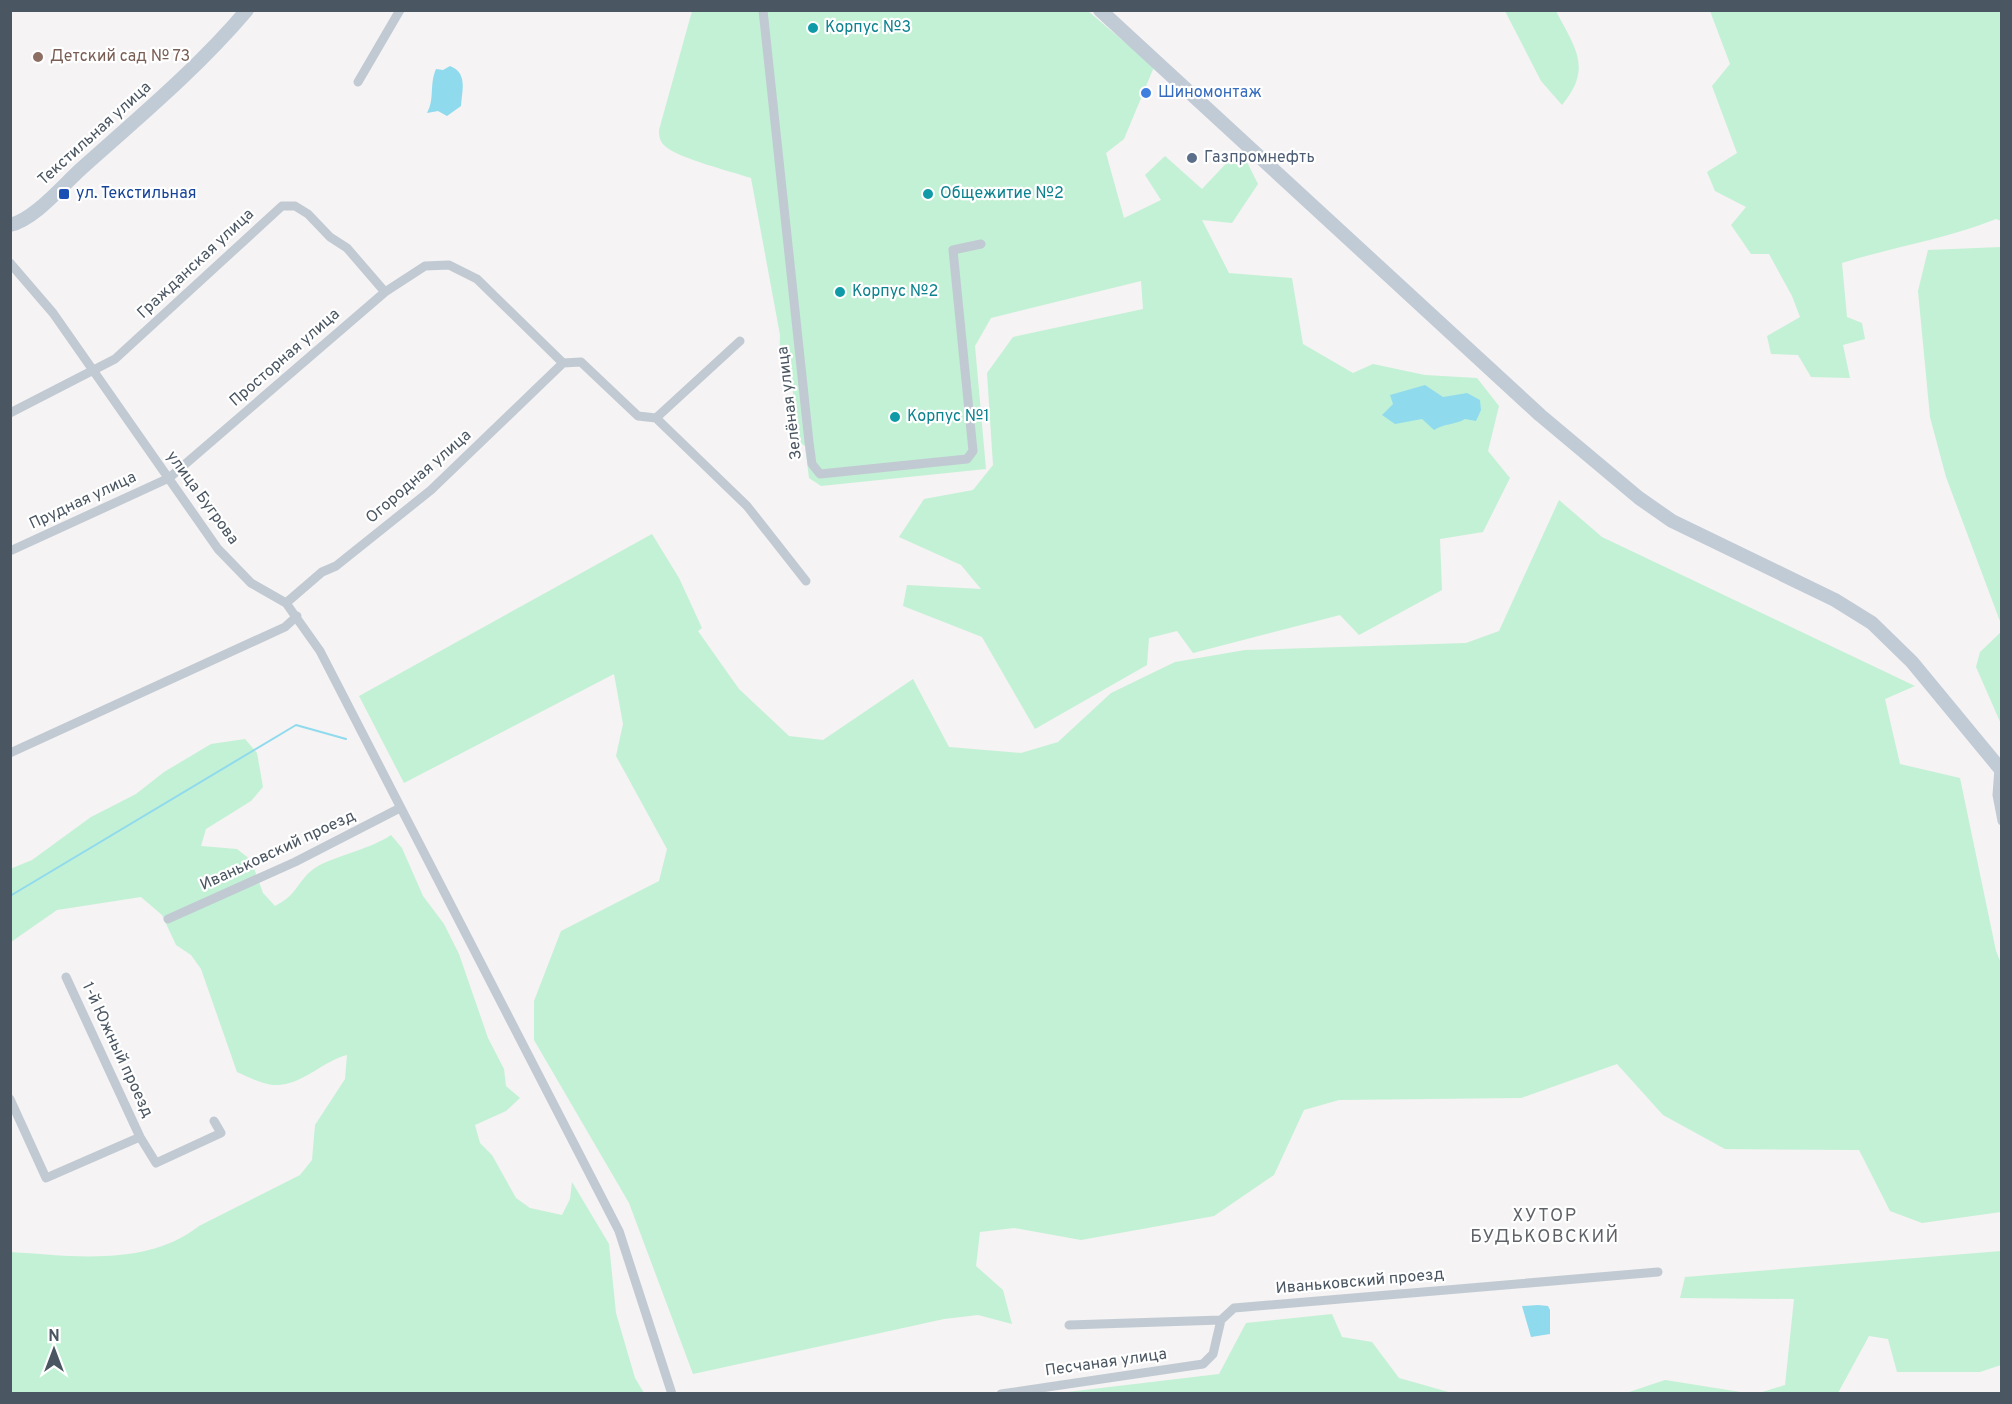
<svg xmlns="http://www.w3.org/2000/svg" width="2012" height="1404" viewBox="0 0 2012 1404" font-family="Overpass,sans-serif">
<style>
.green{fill:#c3f1d5}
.water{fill:#90daee}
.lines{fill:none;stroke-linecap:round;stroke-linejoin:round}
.stream{stroke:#90daee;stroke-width:2}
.street{stroke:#c1cad2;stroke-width:9}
.secondary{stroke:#c1cbd6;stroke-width:14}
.culture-dot{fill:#0f9aa8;stroke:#fff;stroke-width:2}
.education-dot{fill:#8d6e63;stroke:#fff;stroke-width:2}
.shop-dot{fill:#3f7fe0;stroke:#fff;stroke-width:2}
.service-dot{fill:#5c6f8a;stroke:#fff;stroke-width:2}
.transit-dot{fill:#1a4fb4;stroke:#fff;stroke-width:2}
.labels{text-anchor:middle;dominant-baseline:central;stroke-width:4.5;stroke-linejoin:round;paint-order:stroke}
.culture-label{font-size:16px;fill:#0d838f;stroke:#fff;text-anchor:start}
.education-label{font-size:16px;fill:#785e54;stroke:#fff;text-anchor:start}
.shop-label{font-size:16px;fill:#366cbe;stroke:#fff;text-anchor:start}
.street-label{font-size:16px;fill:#4a5661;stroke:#fff}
.service-label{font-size:16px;fill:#4e5e75;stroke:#fff;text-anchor:start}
.transit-label{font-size:16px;fill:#164399;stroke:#fff;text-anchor:start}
.neighbourhood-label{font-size:18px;letter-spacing:1.5px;fill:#5f6368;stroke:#fff}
</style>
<rect width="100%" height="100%" fill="#f5f3f3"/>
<path class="green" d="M692,11H1088L1154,67L1124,139L1106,153L1124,218L1161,200L1145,175L1165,156L1202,189L1235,154L1246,160L1258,184L1232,223L1202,220L1229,273L1292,278L1303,344L1353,373L1373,364L1425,375L1477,378L1499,406L1488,451L1510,478L1483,532L1440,539L1442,590L1359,635L1340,615L1193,653L1177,631L1149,638L1147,665L1035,729L982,637L903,606L907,585L981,589L961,565L899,537L924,499L973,490L993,465L987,373L1013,337L1143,309L1141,281L991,318L975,346L986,469L821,486L809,478L805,446L797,441L792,382L779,369L780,335L751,178C730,171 681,159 666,147C660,142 659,137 659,130Z
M1505,11H1556C1575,48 1593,68 1562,105L1541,81Z
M1710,11H2001V221L1996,219C1946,239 1893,247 1842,263L1847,317L1862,323L1865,339L1843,345L1850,378L1811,377L1798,355L1771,354L1767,336L1800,317L1792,296L1769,254H1751L1731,225L1746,207L1715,191L1707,172L1737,153L1712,86L1730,64Z
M2001,247H2002L2001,624L1946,477L1930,417L1918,291L1928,250Z
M1559,500L1602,537L1915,686L1885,699L1900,764L1960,778L1996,951L2001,963V1212L1922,1223L1890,1211L1859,1150L1725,1149L1663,1115L1617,1064L1521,1098L1339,1100L1304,1110L1274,1175L1214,1216L1081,1240L1014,1228L980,1232L976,1266L1003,1290L1012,1324L978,1315L944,1319L693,1374L629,1203L534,1040V1001L561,931L659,881L667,849L616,756L623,724L614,674L404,783L359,696L652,534L679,578L702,628L698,631L739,689L789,736L823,740L913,679L949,747L1021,753L1058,742L1111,693L1175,662L1245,650L1466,643L1499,631Z
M2001,632V724L1976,667L1980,652Z
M245,739L257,753L263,787L251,801L206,829L201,846L237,849L251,860L263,893L275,906C298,894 295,885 311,871C327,857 368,851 391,835L402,848L423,896L444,924L459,954L488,1038L504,1069L506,1086L520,1098L506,1111L475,1125L480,1143L492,1155L516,1198L530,1208L562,1215L570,1199L572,1182L609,1244L616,1313L635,1378L644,1393H11V1252C71,1256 148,1267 199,1226L300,1175L312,1160L315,1125L345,1079L347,1055C322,1061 301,1087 273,1085C262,1084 248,1077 237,1072L201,969L191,955L176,945L162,915L141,897L57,910L11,942L10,869L32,860L91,817L136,794L164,772L211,744Z
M2001,1251V1365L1980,1372H1897L1888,1339L1869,1336L1838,1393H1759L1785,1385L1794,1299L1680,1298L1685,1277Z
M1332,1314L1342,1337L1372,1342L1399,1378L1452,1393H1059L1219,1374L1246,1323Z
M1665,1380L1747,1393H1626Z"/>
<path class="water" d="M450,66C468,73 462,90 461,106L447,116L438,111L427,113C435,99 429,85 436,69L443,70Z
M1425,385L1443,397L1467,393L1480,400L1481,410L1476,421L1465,419C1455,425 1445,423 1434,430L1422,419L1395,424L1382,415L1393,404L1390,395Z
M1538,1305L1548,1306L1550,1310V1334L1531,1337L1522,1306Z"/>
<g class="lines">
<path class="stream" d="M10,896L296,725L346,739"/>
<path class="street" d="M763,10L809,442L812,464L820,474L967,459L973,451L953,250L981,244
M358,82L400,10
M10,263L53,313L218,549L251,583L286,603L320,651L619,1231L672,1394
M10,413L115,359L282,206H295L308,214L330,237L347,248L385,292
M656,418L740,341
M10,551L169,478L385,292L425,266L449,265L477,279L563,363L581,362L638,416L656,418L747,506L806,581
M286,603L322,572L336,566L431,490L563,363
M10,753L285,627L297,616
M1999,768L1997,795L2002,821
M168,919L295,862L400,808
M66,977L140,1137L156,1163L221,1133L214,1121
M10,1099L46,1178L140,1137
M1069,1325L1221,1320L1234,1308L1658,1272
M1001,1394L1203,1364L1213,1354L1221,1320"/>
<path class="secondary" d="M1100,10L1540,415L1639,498L1672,521L1835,600L1872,623L1912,662L2002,771
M10,225C34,220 63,185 82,168C138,118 198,68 247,10"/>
</g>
<g class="culture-dot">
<circle cx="813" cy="28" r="6"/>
<circle cx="928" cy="194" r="6"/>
<circle cx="840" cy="292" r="6"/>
<circle cx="895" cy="417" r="6"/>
</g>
<circle class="education-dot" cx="38" cy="57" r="6"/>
<circle class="shop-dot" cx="1146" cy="93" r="6"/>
<circle class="service-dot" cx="1192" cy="158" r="6"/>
<rect class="transit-dot" x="58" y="188" width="12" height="12" rx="3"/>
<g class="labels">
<g class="culture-label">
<text x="825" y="28">Корпус №3</text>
<text x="940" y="194">Общежитие №2</text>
<text x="852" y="292">Корпус №2</text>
<text x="907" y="417">Корпус №1</text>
</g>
<g class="education-label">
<text x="50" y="57">Детский сад № 73</text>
</g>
<g class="shop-label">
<text x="1158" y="93">Шиномонтаж</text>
</g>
<g class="street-label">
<text transform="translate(95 134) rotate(-42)">Текстильная улица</text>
<text transform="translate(196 264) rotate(-43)">Гражданская улица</text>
<text transform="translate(285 358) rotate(-41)">Просторная улица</text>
<text transform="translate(790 403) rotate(-97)">Зелёная улица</text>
<text transform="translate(419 477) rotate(-41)">Огородная улица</text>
<text transform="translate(202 498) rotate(54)">улица Бугрова</text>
<text transform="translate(83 501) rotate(-25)">Прудная улица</text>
<text transform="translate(278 851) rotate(-25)">Иваньковский проезд</text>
<text transform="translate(117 1050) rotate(65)">1-й Южный проезд</text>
<text transform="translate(1360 1282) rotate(-5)">Иваньковский проезд</text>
<text transform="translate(1106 1363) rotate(-8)">Песчаная улица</text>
</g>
<g class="service-label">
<text x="1204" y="158">Газпромнефть</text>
</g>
<g class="transit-label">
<text x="76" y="194">ул. Текстильная</text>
</g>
<g class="neighbourhood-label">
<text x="1545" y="1216">ХУТОР<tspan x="1545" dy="21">БУДЬКОВСКИЙ</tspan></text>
</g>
</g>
<rect width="2012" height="1404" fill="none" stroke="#4a5661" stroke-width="24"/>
<g transform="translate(54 1350)" stroke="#ffffff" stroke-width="4.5" paint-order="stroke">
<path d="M0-4.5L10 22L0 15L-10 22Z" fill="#4a5661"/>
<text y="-9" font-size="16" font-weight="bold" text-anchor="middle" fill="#4a5661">N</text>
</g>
</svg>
